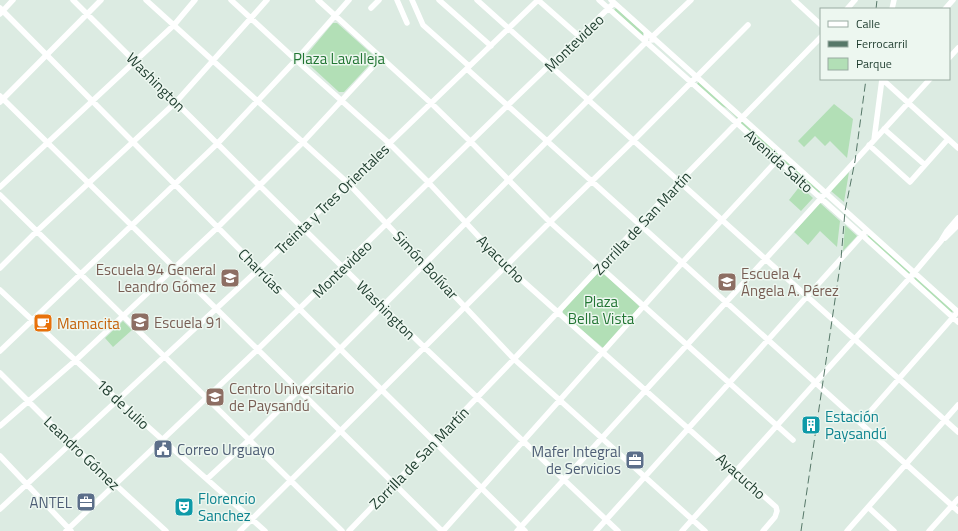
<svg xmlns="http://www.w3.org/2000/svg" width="958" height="531" viewBox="0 0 958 531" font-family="'Titillium Web',sans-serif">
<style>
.green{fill:#b2dfb6}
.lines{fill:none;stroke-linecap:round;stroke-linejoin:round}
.minor{stroke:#fff;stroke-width:5.5}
.rail{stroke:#567768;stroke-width:1;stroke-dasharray:8 4;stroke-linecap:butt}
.labels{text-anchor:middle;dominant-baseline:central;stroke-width:3;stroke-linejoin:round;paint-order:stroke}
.street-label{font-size:15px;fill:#1d3b2d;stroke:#edf7f0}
.park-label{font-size:15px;fill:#237634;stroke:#edf7f0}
.education-label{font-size:15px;fill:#785e54;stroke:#edf7f0;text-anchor:start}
.food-label{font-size:15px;fill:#c56008;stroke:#edf7f0;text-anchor:start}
.culture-label{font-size:15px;fill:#0d838f;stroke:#edf7f0;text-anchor:start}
.service-label{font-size:15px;fill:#4e5e75;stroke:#edf7f0;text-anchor:end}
</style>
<rect width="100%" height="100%" fill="#dcebe2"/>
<path class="green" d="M616,8L643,32V36L614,10Z
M333,23H337L374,56V60L344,92H339L303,59Z
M699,81L740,117L738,119L728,109L722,106L697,84Z
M834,104L853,119L847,158L830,141L825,146L815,136L804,147L798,141Z
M743,120L779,153L776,156L740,123Z
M785,159L821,191L819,193L783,161Z
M849,172L844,202L831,191Z
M800,186L813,198L801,211L789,200Z
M820,203L840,221L837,247L820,231L808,245L794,232Z
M845,225L857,236L843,251Z
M869,235L910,272L909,274L867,237Z
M599,272H602L639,306V308L604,348L602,347L563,314V310Z
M916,277L953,311L951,313L914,279Z
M123,321L132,330L113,347L105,338Z"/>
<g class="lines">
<path class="minor" d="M73,0L260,186L424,347L618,531
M146,0L349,184L514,359L705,531
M231,0L296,60L390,144L429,183L506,266L776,507L777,511L775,517L763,531
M318,0L431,103L471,142L550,222L793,440
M397,0L407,23
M412,0L423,25L469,66
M439,0L491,46
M477,0L958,432
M538,0L580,37
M599,0L862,235L958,322
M611,0L958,312
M794,0L821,25
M0,8L259,269L525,531
M371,8L379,0
M847,9L855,0
M892,9L894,0
M945,9L953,0
M0,14L13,0
M652,40V37L691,0
M949,58L958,48
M467,69L958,511
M882,79L958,148
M0,96L442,531
M0,102L101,0
M884,129L925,165
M874,140L882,79
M869,145L910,182L948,139
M0,187L174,25L195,0
M0,195L342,531
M945,238L958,225
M0,268L37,231L176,102L267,0
M0,290L118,400L265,531
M0,351L217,144L296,60L349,0
M0,373L71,444L166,531
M860,423L955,315
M0,426L76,360L217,228L303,142L382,57
M0,456L71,531
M207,479L249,440L298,391L645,43L647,33
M868,507L894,531
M0,509L259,269L538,0
M66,531L257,350L507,106L614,3
M240,531L550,222L633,141L748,25
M349,531L514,359L679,182L821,37
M443,531L682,263L783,154
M517,531L930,79
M596,531L865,232
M682,531L914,273L941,241L947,231L958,218
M847,531L958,405
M929,531L958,499"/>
<path class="rail" d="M876,9L877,0
M801,531L841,259L845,211L855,161L866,79"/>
</g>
<defs>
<g id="school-square" transform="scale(1)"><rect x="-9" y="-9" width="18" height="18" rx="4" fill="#8d6e63" stroke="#edf7f0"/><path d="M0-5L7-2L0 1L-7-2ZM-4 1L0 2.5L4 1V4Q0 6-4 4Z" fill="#fff"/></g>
<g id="cafe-square" transform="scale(1)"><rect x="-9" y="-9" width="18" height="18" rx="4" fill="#e8710a" stroke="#edf7f0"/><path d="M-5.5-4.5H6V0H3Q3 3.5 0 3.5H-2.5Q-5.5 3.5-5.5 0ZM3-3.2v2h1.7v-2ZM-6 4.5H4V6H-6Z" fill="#fff"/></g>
<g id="university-square" transform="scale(1)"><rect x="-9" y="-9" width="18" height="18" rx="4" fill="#8d6e63" stroke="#edf7f0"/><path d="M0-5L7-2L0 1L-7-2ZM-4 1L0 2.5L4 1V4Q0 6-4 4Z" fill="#fff"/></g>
<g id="building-square" transform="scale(1)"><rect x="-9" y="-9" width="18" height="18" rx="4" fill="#0f9aa8" stroke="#edf7f0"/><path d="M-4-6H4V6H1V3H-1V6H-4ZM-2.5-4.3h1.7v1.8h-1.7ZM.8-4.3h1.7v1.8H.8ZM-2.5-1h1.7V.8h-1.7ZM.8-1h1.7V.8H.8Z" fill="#fff"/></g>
<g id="civic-square" transform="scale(1)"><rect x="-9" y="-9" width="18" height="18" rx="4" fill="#5c6f8a" stroke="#edf7f0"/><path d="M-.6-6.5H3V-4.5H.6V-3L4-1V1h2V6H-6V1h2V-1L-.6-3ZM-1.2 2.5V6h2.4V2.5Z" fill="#fff"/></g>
<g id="office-square" transform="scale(1)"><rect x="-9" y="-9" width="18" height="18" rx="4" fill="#5c6f8a" stroke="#edf7f0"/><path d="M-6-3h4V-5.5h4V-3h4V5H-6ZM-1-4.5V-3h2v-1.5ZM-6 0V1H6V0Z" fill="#fff"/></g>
<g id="theatre-square" transform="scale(1)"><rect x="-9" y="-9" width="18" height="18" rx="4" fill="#0f9aa8" stroke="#edf7f0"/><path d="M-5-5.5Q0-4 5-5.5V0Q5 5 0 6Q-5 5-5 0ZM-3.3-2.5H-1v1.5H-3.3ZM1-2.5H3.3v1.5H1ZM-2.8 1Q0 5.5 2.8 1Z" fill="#fff"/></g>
</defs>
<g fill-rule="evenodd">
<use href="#school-square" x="230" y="278"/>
<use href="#school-square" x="727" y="282"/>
<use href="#school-square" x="140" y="322"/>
<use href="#cafe-square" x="43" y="323"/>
<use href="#university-square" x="215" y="397"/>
<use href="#building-square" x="811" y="425"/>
<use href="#civic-square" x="163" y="449"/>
<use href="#office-square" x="635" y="460"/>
<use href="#office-square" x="86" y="502"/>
<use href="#theatre-square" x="184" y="507"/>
</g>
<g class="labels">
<g class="street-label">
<text transform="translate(574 43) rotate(-44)">Montevideo</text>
<text transform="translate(156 82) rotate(45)">Washington</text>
<text transform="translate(779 161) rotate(42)">Avenida Salto</text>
<text transform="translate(332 199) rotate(-44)">Treinta y Tres Orientales</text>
<text transform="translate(642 223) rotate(-47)">Zorrilla de San Martín</text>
<text transform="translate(501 259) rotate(45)">Ayacucho</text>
<text transform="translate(426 265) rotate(47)">Simón Bolívar</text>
<text transform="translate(342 269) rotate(-44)">Montevideo</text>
<text transform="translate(261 271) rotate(45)">Charrúas</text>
<text transform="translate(386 310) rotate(45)">Washington</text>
<text transform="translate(123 404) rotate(43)">18 de Julio</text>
<text transform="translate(82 453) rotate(44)">Leandro Gómez</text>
<text transform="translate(419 458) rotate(-46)">Zorrilla de San Martín</text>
<text transform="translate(741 476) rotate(42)">Ayacucho</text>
</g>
<g class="park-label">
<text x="339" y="58">Plaza Lavalleja</text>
<text x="601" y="301">Plaza<tspan x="601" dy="17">Bella Vista</tspan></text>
</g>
<g class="education-label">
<text x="216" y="269" text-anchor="end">Escuela 94 General<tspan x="216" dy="17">Leandro Gómez</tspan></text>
<text x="741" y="273">Escuela 4<tspan x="741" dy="17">Ángela A. Pérez</tspan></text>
<text x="154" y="322">Escuela 91</text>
<text x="229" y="388">Centro Universitario<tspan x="229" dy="17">de Paysandú</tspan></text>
</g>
<g class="food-label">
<text x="57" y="323">Mamacita</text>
</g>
<g class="culture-label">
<text x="825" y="416">Estación<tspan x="825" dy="17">Paysandú</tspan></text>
<text x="198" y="498">Florencio<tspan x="198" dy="17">Sanchez</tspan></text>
</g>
<g class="service-label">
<text x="177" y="449" text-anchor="start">Correo Urguayo</text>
<text x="621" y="451">Mafer Integral<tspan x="621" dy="17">de Servicios</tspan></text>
<text x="72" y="502">ANTEL</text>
</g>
</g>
<rect x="820" y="8" width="130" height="72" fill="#edf7f0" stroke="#9aaca2"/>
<rect x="828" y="21" width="20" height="6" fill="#ffffff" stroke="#9aaca2"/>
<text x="856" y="28" font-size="12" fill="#1d3b2d">Calle</text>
<rect x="828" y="41" width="20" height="6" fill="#567768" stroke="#9aaca2"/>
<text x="856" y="48" font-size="12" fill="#1d3b2d">Ferrocarril</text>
<rect x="828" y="58" width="20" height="12" fill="#b2dfb6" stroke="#9aaca2"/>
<text x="856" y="68" font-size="12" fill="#1d3b2d">Parque</text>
</svg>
